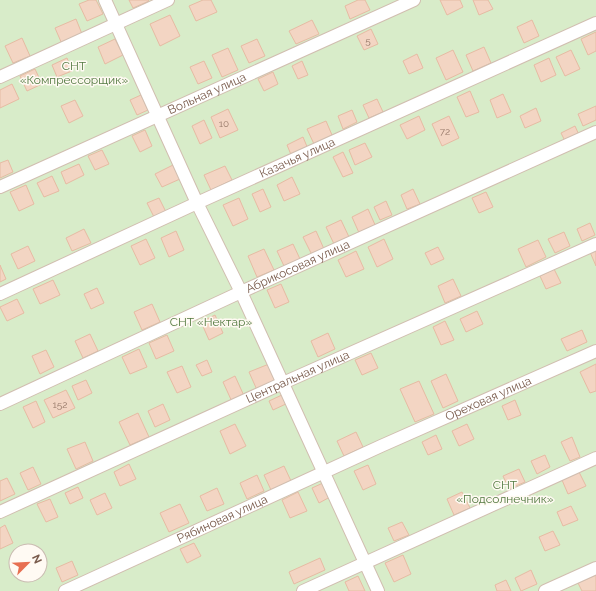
<svg xmlns="http://www.w3.org/2000/svg" width="596" height="591" viewBox="0 0 596 591" font-family="Raleway,sans-serif">
<style>
.green{fill:#d8ecc9;fill-rule:evenodd}
.building{fill:#f3d5c3;stroke:#e6bba3}
.lines{fill:none;stroke-linecap:round;stroke-linejoin:round}
.street-casing{stroke:#d1beb0;stroke-width:14}
.street{stroke:#fff;stroke-width:12}
.labels{text-anchor:middle;dominant-baseline:central;stroke-width:3;stroke-linejoin:round;paint-order:stroke}
.number-label{font-size:10px;fill:#987a6a}
.park-label{font-size:12px;fill:#537a41;stroke:#fffaf3}
.street-label{font-size:12px;fill:#7a5c4d;stroke:#fffaf3}
</style>
<rect width="100%" height="100%" fill="#fdf6ec"/>
<path class="green" d="M0,0H596V591H0ZM16,551H40V575H16Z"/>
<path class="building" d="M89,0H96L103,14L87,21L79,4Z
M129,0H148L149,1L133,8Z
M203,0H211L217,12L196,21L189,6Z
M358,0H365L370,10L350,19L345,6Z
M440,0H460L463,7L447,15Z
M473,0H488L493,9L479,15Z
M170,15L180,36L160,46L150,24Z
M76,19L82,34L62,44L55,28Z
M312,20L319,34L296,44L289,31Z
M532,20L539,36L524,43L517,27Z
M371,29L378,44L364,50L357,36Z
M596,32V51L588,55L581,39Z
M22,38L30,56L13,63L5,46Z
M115,39L123,55L105,64L98,47Z
M257,39L265,56L249,63L241,46Z
M484,47L491,63L473,71L466,55Z
M228,48L238,70L222,77L212,55Z
M453,50L463,72L446,80L436,58Z
M571,50L580,69L565,76L556,57Z
M417,54L423,68L409,74L403,61Z
M67,58L72,71L57,77L52,65Z
M549,58L556,75L541,82L534,65Z
M204,61L212,78L198,84L190,67Z
M302,61L308,75L298,79L292,66Z
M35,69L42,84L27,91L20,76Z
M273,72L278,84L264,91L258,79Z
M12,84L19,99L0,108V90Z
M470,91L479,112L466,117L457,97Z
M503,94L511,112L497,118L490,100Z
M141,95L148,110L137,115L130,100Z
M377,99L383,112L369,118L363,105Z
M75,100L83,116L69,123L61,106Z
M596,106V120L583,126L578,114Z
M536,108L541,121L525,128L520,116Z
M228,109L238,130L220,138L211,117Z
M352,110L357,122L343,129L338,116Z
M419,116L425,130L407,139L400,125Z
M449,116L459,138L442,146L432,124Z
M204,120L212,138L200,144L192,126Z
M326,121L332,135L314,144L307,129Z
M575,126L579,135L565,141L561,133Z
M145,130L152,146L140,152L132,136Z
M303,137L308,149L292,157L287,145Z
M365,143L372,157L355,165L349,150Z
M102,150L109,164L95,170L88,156Z
M343,152L353,173L343,177L333,157Z
M8,160L13,172L0,178V163Z
M79,164L84,175L66,184L61,172Z
M173,165L180,179L162,187L155,174Z
M225,166L232,180L211,190L204,175Z
M52,176L59,191L44,197L37,183Z
M292,177L300,194L284,201L277,185Z
M26,185L34,204L19,211L10,192Z
M263,189L271,207L260,212L252,194Z
M413,189L420,204L407,209L401,195Z
M486,192L493,207L479,213L472,198Z
M159,198L166,212L154,217L147,203Z
M239,198L248,219L233,226L223,205Z
M386,201L392,215L380,220L374,207Z
M368,209L376,227L360,235L352,217Z
M341,220L349,237L334,244L326,227Z
M590,223L595,235L582,241L577,229Z
M84,229L91,243L72,251L66,238Z
M176,231L184,250L169,257L161,238Z
M316,231L324,249L312,255L303,237Z
M564,232L570,246L555,253L548,239Z
M146,239L155,258L140,265L131,246Z
M384,239L393,259L377,267L368,247Z
M538,240L546,257L526,267L518,249Z
M293,244L300,259L284,266L277,251Z
M28,246L35,261L18,269L11,254Z
M438,247L444,259L431,265L425,253Z
M264,249L274,270L257,277L248,256Z
M596,250V266L590,252Z
M356,251L364,269L346,277L338,260Z
M0,265L6,279L0,282Z
M554,269L561,283L546,289L540,276Z
M453,279L461,296L445,303L438,286Z
M53,280L60,295L40,304L33,289Z
M281,284L289,302L275,308L267,290Z
M97,288L104,303L91,309L84,294Z
M17,299L24,313L7,321L0,307Z
M152,304L160,322L142,330L134,312Z
M477,311L483,324L466,332L460,319Z
M215,315L223,333L209,340L201,322Z
M445,321L454,340L441,345L433,327Z
M582,330L587,342L567,351L561,339Z
M328,333L335,349L318,357L311,341Z
M90,334L98,351L83,358L75,341Z
M167,335L174,351L156,359L149,343Z
M139,349L147,367L130,374L122,357Z
M46,350L54,367L40,374L32,356Z
M371,353L378,368L362,375L355,360Z
M207,360L212,372L202,376L196,365Z
M269,364L277,381L257,390L249,372Z
M596,364V391L590,393L580,372Z
M182,366L191,387L177,393L167,372Z
M446,374L458,401L443,408L431,381Z
M235,376L245,398L233,404L223,382Z
M86,380L92,393L78,400L72,386Z
M419,381L434,414L415,422L400,389Z
M66,390L75,408L53,418L44,400Z
M284,394L288,403L273,410L269,401Z
M515,400L521,415L508,420L502,406Z
M36,401L45,422L33,428L23,407Z
M163,404L170,420L155,427L148,411Z
M138,413L149,437L130,445L119,422Z
M235,424L246,446L230,454L220,431Z
M467,424L474,439L459,446L452,431Z
M356,432L363,447L344,456L337,441Z
M436,435L442,449L428,455L422,442Z
M572,437L580,457L570,461L561,442Z
M85,442L93,461L76,469L67,449Z
M545,455L550,467L537,474L531,461Z
M129,464L136,479L120,486L114,472Z
M368,465L376,484L363,490L354,471Z
M284,466L291,481L271,490L264,475Z
M33,467L41,484L28,490L20,473Z
M519,469L525,482L509,489L503,476Z
M579,472L586,486L568,494L562,480Z
M257,475L264,491L247,499L240,483Z
M7,478L15,494L0,501V481Z
M323,483L330,497L319,503L312,488Z
M78,487L83,498L70,504L65,493Z
M217,488L224,504L207,511L200,496Z
M298,492L307,511L290,518L282,500Z
M462,492L470,508L454,515L447,499Z
M105,493L112,508L97,515L90,500Z
M50,499L58,517L46,522L37,504Z
M180,504L189,523L169,532L160,513Z
M571,506L578,520L563,526L557,512Z
M402,522L409,535L394,541L388,528Z
M5,525L13,543L0,549V528Z
M553,531L560,545L545,551L539,537Z
M194,543L201,556L187,563L180,549Z
M403,555L411,574L394,582L385,563Z
M320,558L325,570L294,584L289,572Z
M72,561L78,575L62,582L56,568Z
M531,570L537,584L521,591L515,578Z
M596,575V591H582L578,583Z
M358,576L365,591H349L345,582Z
M506,580L511,591H497L495,585Z"/>
<g class="lines">
<g class="street-casing">
<g id="street">
<path d="M105,0L197,203L241,292L378,591"/>
<path d="M0,77L168,0"/>
<path id="s1" d="M0,187L414,0"/>
<path id="s2" d="M0,294L197,203L596,23"/>
<path id="s3" d="M0,404L241,292L596,132"/>
<path id="s4" d="M0,512L283,383L596,244"/>
<path id="s5" d="M65,591L381,446L596,351"/>
<path d="M303,591L596,458"/>
<path d="M545,591L596,568"/>
</g>
</g>
<use href="#street" class="street"/>
</g>
<g class="labels">
<g class="number-label">
<text x="368" y="40">5</text>
<text x="224" y="123">10</text>
<text x="445" y="131">72</text>
<text x="60" y="404">152</text>
</g>
<g class="park-label">
<text x="74" y="66">СНТ<tspan x="74" dy="14">«Компрессорщик»</tspan></text>
<text x="211" y="322">СНТ «Нектар»</text>
<text x="505" y="485">СНТ<tspan x="505" dy="14">«Подсолнечник»</tspan></text>
</g>
<g class="street-label">
<text stroke="none"><textPath href="#s1" startOffset="227">Вольная улица</textPath></text>
<text stroke="none"><textPath href="#s2" startOffset="327">Казачья улица</textPath></text>
<text stroke="none"><textPath href="#s3" startOffset="328">Абрикосовая улица</textPath></text>
<text stroke="none"><textPath href="#s4" startOffset="327">Центральная улица</textPath></text>
<text stroke="none"><textPath href="#s5" startOffset="465">Ореховая улица</textPath></text>
<text stroke="none"><textPath href="#s5" startOffset="173">Рябиновая улица</textPath></text>
</g>
</g>
<g transform="translate(28 563) rotate(66)"><circle r="19" fill="#fffaf3" stroke="#cabbb1"/>
<path d="M0-3L7 15L0 10L-7 15Z" fill="#e76f51"/>
<text y="-6" font-size="11" font-weight="bold" text-anchor="middle" fill="#7a5c4d">N</text>
</g>
</svg>
